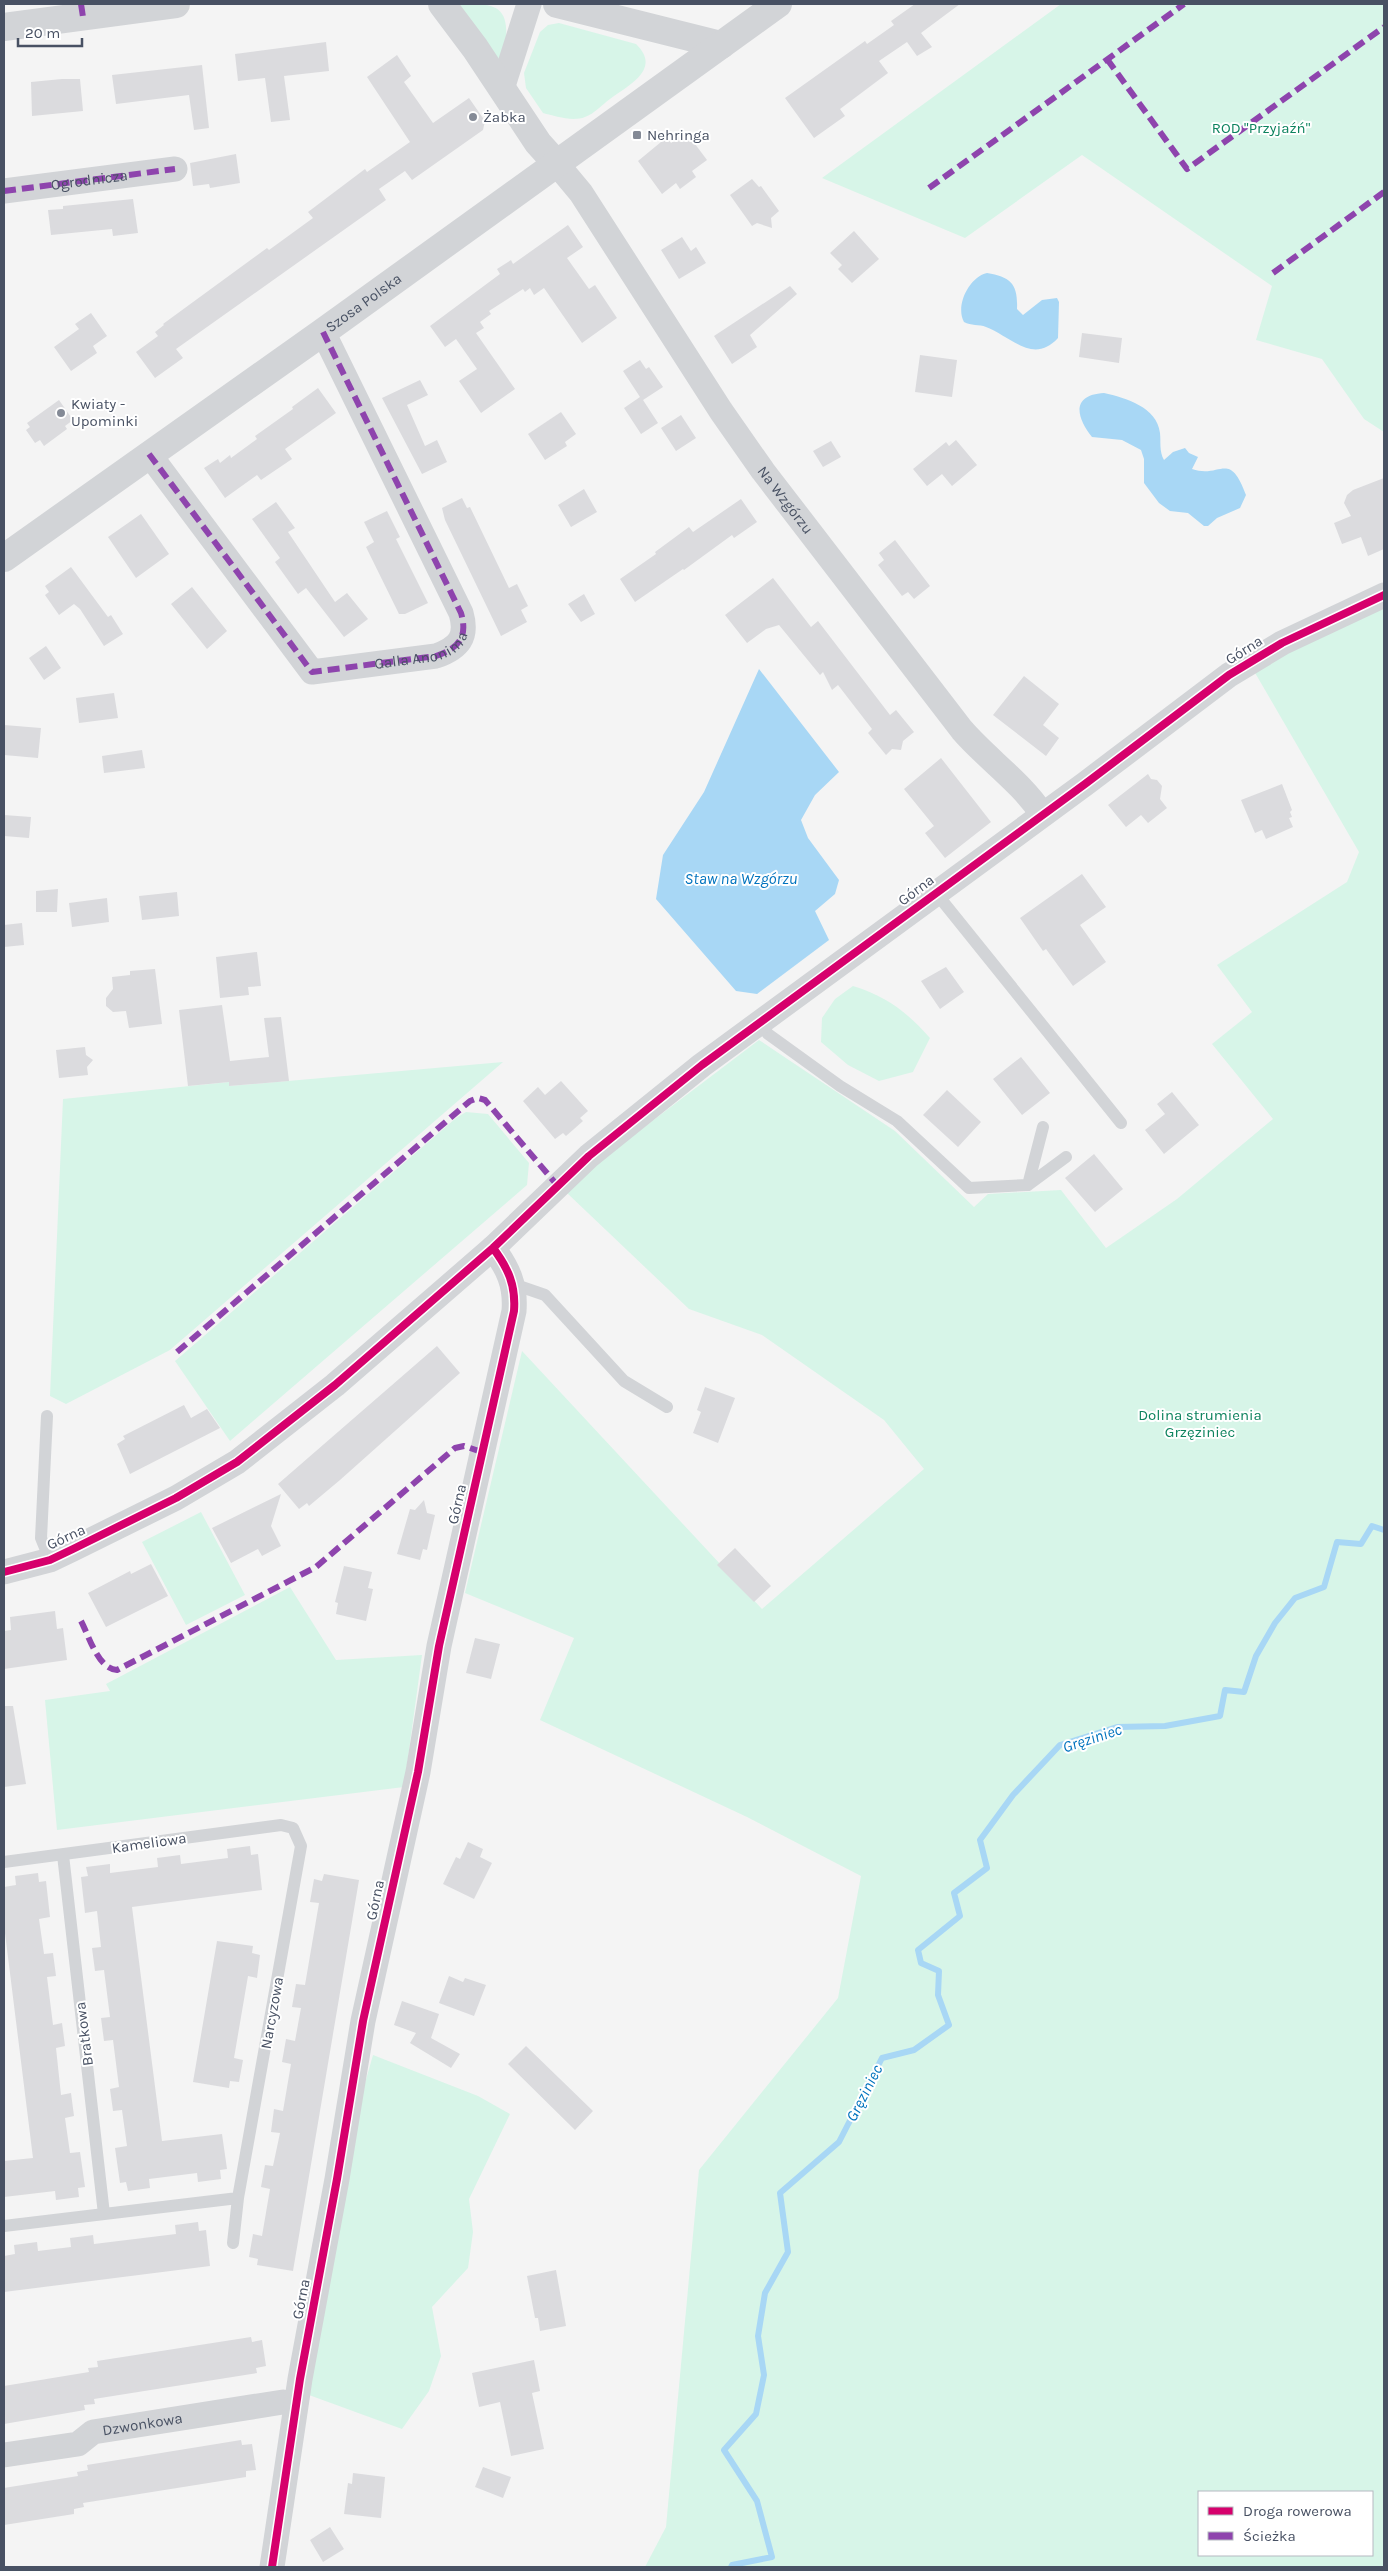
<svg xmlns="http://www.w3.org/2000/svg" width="1388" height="2571" viewBox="0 0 1388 2571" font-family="Karla,sans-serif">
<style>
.green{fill:#d7f5e8;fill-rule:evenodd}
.water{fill:#a8d7f5}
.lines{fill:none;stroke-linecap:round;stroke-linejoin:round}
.stream{stroke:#a8d7f5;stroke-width:6}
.building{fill:#dbdbde}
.service{stroke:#d2d4d7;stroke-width:12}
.minor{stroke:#d2d4d7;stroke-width:25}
.tertiary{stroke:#d2d4d7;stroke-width:28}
.quiet{stroke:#8e44ad;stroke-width:6;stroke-dasharray:12 6;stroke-linecap:butt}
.cycleway-casing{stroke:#fff;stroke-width:11}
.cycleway{stroke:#d6006c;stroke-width:8}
.poi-dot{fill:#848a96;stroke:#fff;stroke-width:2}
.labels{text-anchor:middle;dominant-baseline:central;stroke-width:4;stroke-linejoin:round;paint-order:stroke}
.poi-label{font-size:15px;fill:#485163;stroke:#fff;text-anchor:start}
.park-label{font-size:15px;fill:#0d835e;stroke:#fff}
.street-label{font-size:15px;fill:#485163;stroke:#fff}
.water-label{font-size:16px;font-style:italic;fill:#0073be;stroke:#fff}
</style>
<rect width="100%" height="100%" fill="#f4f4f4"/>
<path class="green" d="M459,4C486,4 509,1 506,37C505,44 504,54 498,59Z
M1061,4H1384V432L1364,419L1322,359L1256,340L1272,286L1082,155L965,238L822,178Z
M559,23L636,44C662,69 629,85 610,99C603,104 594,114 585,117C572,122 555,116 543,113L526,88L524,73L540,32L548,25Z
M1384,607V2567H645L666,2527L699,2170L838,1998L861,1876L747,1817L540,1720L574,1638L465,1593L522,1351L762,1609L924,1469L884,1420L762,1335L689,1309L567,1193L585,1172L759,1040L895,1131L974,1207L988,1194L1061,1190L1106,1248L1177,1199L1273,1119L1212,1044L1252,1012L1217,965L1347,882L1359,852L1254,671L1334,627ZM1199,2492H1372V2555H1199Z
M853,986C886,996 907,1012 930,1038L913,1072L879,1081L848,1065L821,1042L822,1018L835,999Z
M503,1062L170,1350L66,1404L50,1396L63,1099L229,1082L230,1086Z
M466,1112L488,1114L529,1163L527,1185L230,1441L175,1361L456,1118Z
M201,1512L245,1595L186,1625L142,1542Z
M290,1587L336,1660L422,1655L404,1787L57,1830L45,1700L110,1691L106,1684Z
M373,2055L478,2096L510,2114L469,2199L473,2232L468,2268L432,2307L441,2356L429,2391L402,2429L309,2395L363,2090Z"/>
<path class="water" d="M987,273C1011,277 1018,284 1017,309L1023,315L1042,300L1057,298L1059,302L1058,338C1033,365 1012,337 986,327C979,324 971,326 964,322C955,306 969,277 987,273Z
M1104,393C1126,398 1157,407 1160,433C1161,442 1159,451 1164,460L1173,452L1185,448L1189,453L1198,457L1192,469C1221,479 1229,449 1246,495L1240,508L1217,518L1208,526H1204L1188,513L1170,511L1159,503L1144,483V459L1141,450L1122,440L1092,437C1076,417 1071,395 1104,393Z
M759,669L839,772L815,795L801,820L808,838L839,880L835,894L815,911L829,940L757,994L736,991L656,899L663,855L704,792Z"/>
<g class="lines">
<path class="stream" d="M731,2567L732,2565L772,2557L757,2501L724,2450L756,2414L764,2375L758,2336L765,2293L788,2252L780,2193L839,2142L882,2058L914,2050L949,2025L938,1995L939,1971L921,1963L918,1950L960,1916L954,1893L987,1868L980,1840L1013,1795L1060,1745L1117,1727L1165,1726L1220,1716L1225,1690L1244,1692L1256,1656L1275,1623L1295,1598L1324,1587L1337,1542L1361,1544L1372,1526L1384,1530"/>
</g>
<path class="building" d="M915,4H960L921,33L932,47L917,56L907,42L879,61L888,73L840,109L845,116L814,138L785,98L865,41L867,44L894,25L891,21Z
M326,42L329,71L284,76L290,120L271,122L265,78L238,81L235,54Z
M397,55L411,76L404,82L433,123L469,98L485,121L483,130L412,180L405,171L379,189L386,200L176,349L183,358L155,378L136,352L158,336L155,332L164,325L163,324L267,248L269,250L313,218L308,212L365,169L367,172L410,142L367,77Z
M202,65L209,128L194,130L189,95L116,104L112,75Z
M62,79H80L83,111L32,116L31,82Z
M686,132L707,160L692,171L696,177L680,189L676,183L662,194L638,161L667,137L671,143Z
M236,154L240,183L210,188L209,184L193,186L190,163Z
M752,179L759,187L761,186L779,211L771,218L772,228L757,223L752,226L730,195Z
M133,199L138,233L113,236L112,229L51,235L48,210L63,209V206Z
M568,225L583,247L567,258L589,289L595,285L617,318L582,343L544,288L534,295L530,288L525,292L523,289L489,311L491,314L480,322L484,328L476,333L515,389L481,413L459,381L477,369L456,339L445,347L430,326L500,274L497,269L511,260L513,264Z
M854,231L879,259L852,283L838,269L842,265L830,253Z
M682,237L691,251L696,247L706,263L679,279L661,250Z
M790,286L797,294L750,335L757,347L732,364L714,336Z
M91,313L107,336L93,346L97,353L71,371L54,347L79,329L75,324Z
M1082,333L1122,338L1119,363L1079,357Z
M920,355L957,360L952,397L915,392Z
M640,360L646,369L649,367L663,387L643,400L658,423L641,434L624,408L640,397L623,371Z
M420,380L428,395L407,405L425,446L437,440L447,462L422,474L382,398Z
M318,388L336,413L285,449L292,459L261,480L257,475L225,498L204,468L218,459L220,463L230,455L231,458L257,439L255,436L293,409L292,407Z
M59,400L73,420L65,426L67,429L44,446L40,440L35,443L26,430L30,427L27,423Z
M561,412L576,434L565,442L567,446L545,460L528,434Z
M681,415L696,438L676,451L661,428Z
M956,440L977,465L952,486L942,474L927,486L913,469L946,442L949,446Z
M831,441L841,457L823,467L813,451Z
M1384,478V549L1368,556L1361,537L1342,544L1334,523L1351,516L1344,503L1347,495L1353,490Z
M584,489L597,512L571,527L558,505Z
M462,498L467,508L470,507L509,588L517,584L528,606L521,610L527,622L501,636L445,520L442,508Z
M741,499L757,522L734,538L732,535L684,570L683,569L635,602L620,579L656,554L655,552L689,527L693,532Z
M276,502L295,528L288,532L335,602L347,593L368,619L344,637L306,588L298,594L275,562L280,558L252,519Z
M387,511L400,537L396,539L428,603L405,614H399L366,547L374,542L364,522Z
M141,514L169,554L136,578L108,537Z
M895,540L930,586L914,599L908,592L902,596L878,565L884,560L879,553Z
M71,567L108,617L111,615L123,634L104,646L80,609L74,604L59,615L45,595L49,592L45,586Z
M773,578L811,627L818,621L890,715L896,710L914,732L903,741L901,750L892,749L886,755L868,733L872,729L838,685L832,690L823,672L820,675L779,625L766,629L747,643L725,615Z
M192,587L227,631L207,649L171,604Z
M584,594L595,614L581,622L568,604Z
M46,646L61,668L44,680L29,658Z
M1024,676L1059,704L1043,725L1059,738L1046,756L993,715Z
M114,693L118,718L79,723L76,698Z
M4,725L41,728L38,758L4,755Z
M142,750L145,768L104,773L102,756Z
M941,758L991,822L945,858L925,833L934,826L904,789Z
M1148,774L1151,779L1157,780L1162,786L1160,799L1167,808L1148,823L1141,815L1126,827L1108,805Z
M1282,784L1292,810L1290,812L1292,817L1289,818L1293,827L1266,839L1262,830L1255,833L1241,800Z
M4,815L31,817L29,838L4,836Z
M1082,874L1106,907L1080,925L1106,962L1073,986L1046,949L1043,951L1020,918Z
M58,889L57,912H36V891Z
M177,892L179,916L142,920L139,896Z
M107,898L109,922L72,927L69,903Z
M22,923L24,945L4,947V925Z
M257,952L261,986L248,987L249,995L220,998L216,957Z
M946,967L964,992L940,1009L921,981Z
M155,969L162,1024L129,1028L126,1011L113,1012L106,1006V998L113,989L112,977L130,975V971Z
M222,1005L230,1061L269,1057L264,1018L281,1017L289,1081L229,1086V1082L188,1086L179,1010Z
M85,1047L86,1055L93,1060L87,1067L88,1075L59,1078L56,1050Z
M1021,1057L1050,1093L1022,1115L993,1079Z
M561,1081L588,1111L580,1118L583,1121L574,1129L566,1136L563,1133L555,1139L523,1101L538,1087L545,1095Z
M947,1090L981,1122L958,1147L923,1115Z
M1172,1092L1199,1125L1164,1154L1145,1130L1165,1114L1157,1104Z
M1094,1154L1123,1189L1095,1212L1065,1178Z
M437,1346L460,1373L340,1480L309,1506L307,1503L299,1509L278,1484Z
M705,1387L735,1398L718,1443L693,1433L701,1412L697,1410Z
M184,1405L191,1418L207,1409L220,1428L130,1474L117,1444L125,1439L123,1436Z
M281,1494L271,1526L281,1546L262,1556L258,1549L231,1563L212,1528Z
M424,1500L427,1513L435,1515L427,1550L423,1549L420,1560L397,1554L410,1509L415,1510Z
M735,1548L771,1586L754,1602L717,1565Z
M151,1564L168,1596L106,1627L88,1593L130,1571L131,1574Z
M344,1566L372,1572L368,1588L373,1589L366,1621L336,1614L338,1603L335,1602Z
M55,1611L57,1629L63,1628L67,1660L4,1669V1631L11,1630L10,1617Z
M475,1638L500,1644L491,1679L466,1673Z
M4,1706H13L26,1784L4,1787Z
M468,1842L483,1849L480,1857L492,1863L474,1899L443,1884L456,1857L460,1859Z
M250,1846L251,1855L258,1854L262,1890L132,1907L162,2141L222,2134L227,2169L220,2170L221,2179L198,2182L197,2173L149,2179L150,2188L128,2191L126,2182L120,2183L115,2148L127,2146L122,2110L113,2111L110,2089L119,2087L113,2040L104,2041L101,2018L110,2017L104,1970L95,1971L92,1948L101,1947L97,1911L85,1913L81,1877L88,1876L86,1867L110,1864V1873L158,1867L157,1858L180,1855L181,1864L228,1858L227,1849Z
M38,1873L39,1882L46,1881L50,1917L39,1919L44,1954L53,1953L56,1976L47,1977L53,2025L62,2023L65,2046L56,2048L61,2095L71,2093L74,2116L65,2118L70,2153L80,2152L85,2187L78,2188L79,2197L56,2200L55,2191L4,2197V2161L33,2158L4,1925V1887L16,1885L15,1876Z
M324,1874L359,1880L293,2271L257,2265L258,2259L249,2257L253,2234L262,2236L270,2189L261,2187L265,2165L273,2166L280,2133L271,2132L274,2109L283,2111L291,2064L282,2062L286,2039L295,2041L301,2008L292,2007L296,1984L305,1985L319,1903L310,1902L314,1879L322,1881Z
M217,1941L253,1946L252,1953L260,1955L257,1978L248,1976L234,2058L243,2060L239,2082L230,2081L229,2088L193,2082Z
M449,1976L463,1982L465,1978L486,1985L474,2016L439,2003Z
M402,2001L439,2014L431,2038L460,2054L451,2068L410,2043L416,2033L394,2025Z
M526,2046L593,2111L575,2130L508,2064Z
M198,2222L199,2231L206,2230L210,2266L4,2292V2256L15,2254L14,2245L37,2242L38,2251L71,2247L70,2238L93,2235L94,2244L176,2234L175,2225Z
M556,2270L566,2326L540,2331L538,2318H535L527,2276Z
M251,2337L252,2342L262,2340L266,2366L256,2368L257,2373L94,2399L95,2404L84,2405L85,2410L4,2424V2386L89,2372L88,2368L98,2367L97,2361Z
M534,2360L540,2391L532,2393L544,2449L511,2456L500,2402L479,2407L472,2373Z
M241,2440L242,2445L252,2444L256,2470L246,2471V2477L83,2503L84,2507L74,2509V2514L4,2525V2488L78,2476L77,2472L88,2470L87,2465Z
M483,2467L511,2477L503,2498L475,2487Z
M353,2473L385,2477L381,2518L344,2514L348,2483L352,2484Z
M330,2527L344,2549L323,2562L310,2540Z"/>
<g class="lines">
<path class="service" d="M936,893L1121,1123
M760,1023L768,1034L840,1086L897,1121L969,1188L1028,1185L1066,1157
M1028,1185L1043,1127
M513,1284L545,1295L624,1381L667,1407
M47,1416L41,1538L50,1560
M63,1855L104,2214
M4,1862L281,1825L293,1828L301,1846L238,2198L233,2243
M4,2226L238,2198"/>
<g class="minor">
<path d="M502,89L529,4"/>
<path id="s1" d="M556,163L581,193L721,411L763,471L962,730C987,759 1021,782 1042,814"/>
<path d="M4,191L175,169"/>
<path d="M149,454L312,672L436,656C459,648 468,637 461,613L323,332"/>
<path d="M4,1572L50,1560L73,1549L176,1498L237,1462L335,1385L493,1248L589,1156L702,1065L1085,784L1229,675L1282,643L1384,595"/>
<path id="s2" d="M4,2455L78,2444L93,2432L283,2402"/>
<path d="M272,2567L300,2379L337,2179L363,2021L418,1772L439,1646L514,1311C516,1285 508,1268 493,1248"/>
</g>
<g class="tertiary">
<path d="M442,4L475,48L538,143L556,163"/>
<path d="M557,4L721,45"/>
<path d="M4,27L176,4"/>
<path id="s3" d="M4,558L323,332L778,4"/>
</g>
<g class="quiet">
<path d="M81,4L83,17"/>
<path d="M1107,59L1187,169L1384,27"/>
<path d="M929,188L1184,4"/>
<path id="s4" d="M4,191L175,169"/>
<path d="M1273,273L1384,192"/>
<path id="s5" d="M149,454L312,672L436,656C459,648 468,637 461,613L323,332"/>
<path d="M177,1352L470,1101L478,1098L485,1100L557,1185"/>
<path d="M81,1621C89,1636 98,1669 117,1670L316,1567L455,1448L464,1446L482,1452"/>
</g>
<g class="cycleway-casing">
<path id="cycleway" d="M4,1572L50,1560L73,1549L176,1498L237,1462L335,1385L493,1248L589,1156L702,1065L1085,784L1229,675L1282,643L1384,595
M272,2567L300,2379L337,2179L363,2021L418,1772L439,1646L514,1311C516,1285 508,1268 493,1248"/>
</g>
<use href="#cycleway" class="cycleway"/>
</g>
<g class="poi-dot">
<circle cx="473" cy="117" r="5"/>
<rect x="632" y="130" width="10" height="10" rx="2.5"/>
<circle cx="61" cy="413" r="5"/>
</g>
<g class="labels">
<g class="poi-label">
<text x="483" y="117">Żabka</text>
<text x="647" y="135">Nehringa</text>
<text x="71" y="404">Kwiaty -<tspan x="71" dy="17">Upominki</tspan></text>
</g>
<g class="park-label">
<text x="1261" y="128">ROD "Przyjaźń"</text>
<text x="1200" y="1415">Dolina strumienia<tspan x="1200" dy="17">Grzęziniec</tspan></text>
</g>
<g class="street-label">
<text stroke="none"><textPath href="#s4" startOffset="86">Ogrodnicza</textPath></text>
<text stroke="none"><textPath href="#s3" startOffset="441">Szosa Polska</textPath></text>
<text stroke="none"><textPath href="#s1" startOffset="408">Na Wzgórzu</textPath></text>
<text stroke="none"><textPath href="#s5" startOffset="385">Galla Anonima</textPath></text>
<text transform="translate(1244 650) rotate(-32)">Górna</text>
<text transform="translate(916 890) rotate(-37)">Górna</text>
<text transform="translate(457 1504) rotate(-77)">Górna</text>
<text transform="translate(66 1537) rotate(-25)">Górna</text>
<text transform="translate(149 1843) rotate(-8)">Kameliowa</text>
<text transform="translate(375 1900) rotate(-78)">Górna</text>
<text transform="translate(272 2013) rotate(-80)">Narcyzowa</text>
<text transform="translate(84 2034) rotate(-97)">Bratkowa</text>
<text transform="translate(301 2299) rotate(-79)">Górna</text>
<text stroke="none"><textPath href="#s2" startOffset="144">Dzwonkowa</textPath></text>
</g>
<g class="water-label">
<text x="741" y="878">Staw na Wzgórzu</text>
<text transform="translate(1092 1738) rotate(-18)">Gręziniec</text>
<text transform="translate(864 2093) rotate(-63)">Gręziniec</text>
</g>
</g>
<rect width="1388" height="2571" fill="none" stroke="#485163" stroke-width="10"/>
<rect x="1198" y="2491" width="175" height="65" fill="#ffffff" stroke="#b6b9c1"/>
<rect x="1208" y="2507" width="25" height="8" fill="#d6006c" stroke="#b6b9c1"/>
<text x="1243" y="2516" font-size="15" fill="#485163">Droga rowerowa</text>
<rect x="1208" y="2532" width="25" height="8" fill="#8e44ad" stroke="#b6b9c1"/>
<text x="1243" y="2541" font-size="15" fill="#485163">Ścieżka</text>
<path d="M18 38v8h64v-8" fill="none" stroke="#485163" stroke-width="2.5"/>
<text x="25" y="38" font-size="15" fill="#485163" stroke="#ffffff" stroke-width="4" paint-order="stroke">20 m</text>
</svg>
